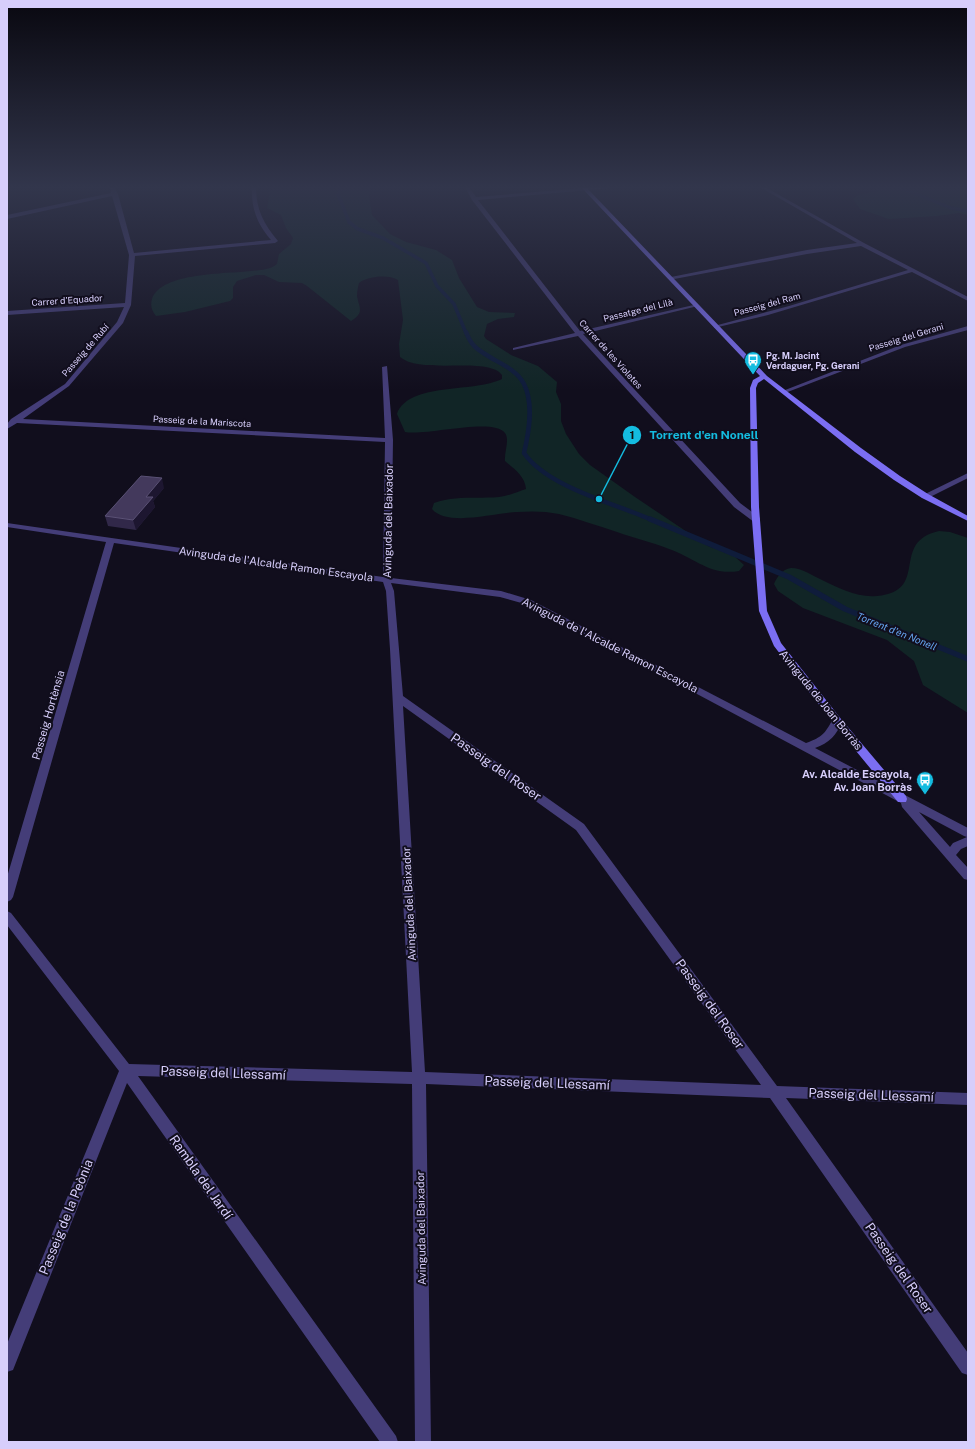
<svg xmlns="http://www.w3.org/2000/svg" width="975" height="1449" viewBox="0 0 975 1449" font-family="'Public Sans',sans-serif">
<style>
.green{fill:#112526}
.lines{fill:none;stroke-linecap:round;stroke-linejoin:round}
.stream-far2{stroke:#0f1c3b;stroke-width:3.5}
.stream-far1{stroke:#0f1c3b;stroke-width:4.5}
.stream{stroke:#0f1c3b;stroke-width:5.5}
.street{fill:#443d78;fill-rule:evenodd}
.secondary{fill:#7b6ef2;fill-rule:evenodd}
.wall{fill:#312849}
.shaded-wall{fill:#1d1630}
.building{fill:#43395c;stroke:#5a5175}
.labels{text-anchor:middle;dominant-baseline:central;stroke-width:4;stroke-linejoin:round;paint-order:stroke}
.far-street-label{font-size:9px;fill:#d7cefb;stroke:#110e1d}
.far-poi-label{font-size:9px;font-weight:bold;fill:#d7cefb;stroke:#110e1d;text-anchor:start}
.far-water-label{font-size:10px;font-style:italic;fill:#65a5f1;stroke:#110e1d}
.street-label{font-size:11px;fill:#d7cefb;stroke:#110e1d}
.poi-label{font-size:11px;font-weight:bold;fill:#d7cefb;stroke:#110e1d;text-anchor:end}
.near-street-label{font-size:13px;fill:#d7cefb;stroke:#110e1d}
.leader{fill:none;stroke:#14bce0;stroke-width:1.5}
.callout-dot{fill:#14bce0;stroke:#110e1d;stroke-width:1.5}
.mark-label{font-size:12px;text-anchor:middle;font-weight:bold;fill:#111}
.callout-label{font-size:12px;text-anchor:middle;font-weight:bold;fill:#14bce0;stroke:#110e1d;stroke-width:4;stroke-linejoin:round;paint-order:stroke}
</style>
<rect width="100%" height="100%" fill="#110e1d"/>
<path class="green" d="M274,187H374L371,188L369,195L372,215L390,234L406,242L436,250L452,260L459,278L477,307L489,312L515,313L514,317L498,319L487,324L484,336L486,339L511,355L538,366L557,382L556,392L561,404V421L566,434L579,454L590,465L635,497L708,546L732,554L744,565L739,571C710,576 695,558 669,549C652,542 634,538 617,532C598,526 579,519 559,514C545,511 531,511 517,512C495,513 447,527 432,509L434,503C456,495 476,499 499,497C508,496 517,492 526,489C525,476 514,469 505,461C504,453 510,439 505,433C493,417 427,436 405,432L397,414C408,382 474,393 502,379V375C488,356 421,375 400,357L399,344L403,320L398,280C389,274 367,276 359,283C358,287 357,291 357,296C359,308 365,312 351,321L307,286L302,283L279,282L264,275H256L237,281L233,287V298L230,301L185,312L156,316C152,311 150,306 152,299C161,272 227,274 251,271C260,270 270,270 277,264L279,254L291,244L293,238L286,228L281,215L267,208L270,191Z
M874,187H968V215L959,213L937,216L889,219L860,209L853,199L858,195L878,191Z
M939,531L950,532L968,538V713L923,685L914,661L887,640L803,608L778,591L774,584C777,577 782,569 791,568C802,568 813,576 822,580C838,588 858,598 877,596C931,591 889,542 939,531Z"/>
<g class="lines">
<path class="stream-far2" d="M339,187L338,194L349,222L358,229L383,238L426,263L437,286L454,304L466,333
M899,187L951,208L968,211"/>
<path class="stream-far1" d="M466,332C472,348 479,350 493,359C504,365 518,372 524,384C534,404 529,432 524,453C547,487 616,504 652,520"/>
<path class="stream" d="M650,519L789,577L845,609L968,659"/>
<path class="street" d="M110,187H114L118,194L134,253L271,240C257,224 251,208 252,187H256C256,210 264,224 278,241L275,243L135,256L131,305L123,323L69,386L23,419L385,438L382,367L387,366L393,440L391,578L501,591L531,600L806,743C823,737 825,733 833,719H841L842,721C837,735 829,743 815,748L968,828V846L961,849L956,855L968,868V880L964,879L902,807L901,803L564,623L525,604L500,597L391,583L394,591L403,696L584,824L777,1086L968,1093V1105L786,1098L968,1353V1375L962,1373L770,1098L426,1084L431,1442H415L412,1084L138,1076L396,1436L398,1442H380L127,1083L13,1370L7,1372V1344L119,1071L7,925V911L11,913L129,1064L412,1072L390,649L386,591L383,582L114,543L13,897L11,900L7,902V877L106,542L7,527V523L383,577L385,442L17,423L7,429V424L11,419L65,384L117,322L124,307L7,315V311L125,303L129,255L112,196L7,219V215L111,193ZM403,706L576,830L761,1085L425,1072ZM919,812L964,836L967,837L953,843L950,847Z
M465,187H469L476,197L595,187H613L611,188L478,200L580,331L698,304V306L583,334L740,503L760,518V522H754L734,507L578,336L513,350V348L575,333L472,200Z
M760,187H765L864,243L968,297V301L912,272L768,315L714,328V326L789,306L908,270L861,246L807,254L669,280V278L671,277L807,250L857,243Z
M968,326V330L905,347L785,393L780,392L901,345Z
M968,473V478L928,498H922L921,496Z"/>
<path class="secondary" d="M581,187H586L767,376L861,448L900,476L928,494L968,516V521L922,498L894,480L855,452L764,379L758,383L756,388L759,507L767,611L781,643L841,719L906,796L907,799L906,802H898L833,723L774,646L759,611L751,507L750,388L753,380L760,376Z"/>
</g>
<path class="wall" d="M164,488L153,501L155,507L136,530L108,526L105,516Z"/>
<path class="shaded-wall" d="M162,478L164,488L153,501L155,507L136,530L133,520L146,497Z"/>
<path class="building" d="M141,476L162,478L146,497H153L133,520L105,516Z"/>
<linearGradient id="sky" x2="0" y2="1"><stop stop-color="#090810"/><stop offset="0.48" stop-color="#32364c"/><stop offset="1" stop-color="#32364c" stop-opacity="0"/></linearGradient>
<rect width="975" height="390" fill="url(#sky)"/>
<defs>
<g id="bus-pin" transform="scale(0.9)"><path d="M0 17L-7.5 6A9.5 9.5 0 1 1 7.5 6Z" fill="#14bce0" stroke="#110e1d"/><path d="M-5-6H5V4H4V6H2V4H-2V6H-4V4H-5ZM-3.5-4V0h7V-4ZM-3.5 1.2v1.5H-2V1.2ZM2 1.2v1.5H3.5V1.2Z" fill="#fff"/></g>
</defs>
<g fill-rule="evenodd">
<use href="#bus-pin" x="753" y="360"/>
<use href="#bus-pin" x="925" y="780"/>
</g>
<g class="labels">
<g class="far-street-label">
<text transform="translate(67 300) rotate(-4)">Carrer d'Equador</text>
<text transform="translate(767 304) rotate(-15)">Passeig del Ram</text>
<text transform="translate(638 310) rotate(-14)">Passatge del Lilà</text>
<text transform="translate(906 337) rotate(-17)">Passeig del Gerani</text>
<text transform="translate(85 350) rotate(-49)">Passeig de Rubí</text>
<text transform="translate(611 354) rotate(48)">Carrer de les Violetes</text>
<text transform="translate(202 421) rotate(3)">Passeig de la Mariscota</text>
</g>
<g class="far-poi-label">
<text x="766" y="355">Pg. M. Jacint<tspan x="766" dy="10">Verdaguer, Pg. Gerani</tspan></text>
</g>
<g class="far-water-label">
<text transform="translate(897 631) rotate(22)">Torrent d'en Nonell</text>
</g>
<g class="street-label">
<text transform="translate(388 521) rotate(-89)">Avinguda del Baixador</text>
<text transform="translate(276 564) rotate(8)">Avinguda de l'Alcalde Ramon Escayola</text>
<text transform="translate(610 645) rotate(27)">Avinguda de l'Alcalde Ramon Escayola</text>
<text transform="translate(821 700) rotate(51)">Avinguda de Joan Borràs</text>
<text transform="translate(48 715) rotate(-74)">Passeig Hortènsia</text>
<text transform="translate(409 904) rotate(-93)">Avinguda del Baixador</text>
<text transform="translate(421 1228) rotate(-91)">Avinguda del Baixador</text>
</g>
<g class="poi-label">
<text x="912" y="774">Av. Alcalde Escayola,<tspan x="912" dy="13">Av. Joan Borràs</tspan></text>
</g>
<g class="near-street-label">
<text transform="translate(496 767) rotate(35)">Passeig del Roser</text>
<text transform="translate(710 1004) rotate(54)">Passeig del Roser</text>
<text transform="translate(223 1073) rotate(2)">Passeig del Llessamí</text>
<text transform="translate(547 1083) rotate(2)">Passeig del Llessamí</text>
<text transform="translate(871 1095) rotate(2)">Passeig del Llessamí</text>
<text transform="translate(201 1177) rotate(55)">Rambla del Jardí</text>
<text transform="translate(66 1217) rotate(-68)">Passeig de la Peònia</text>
<text transform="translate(899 1268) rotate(55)">Passeig del Roser</text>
</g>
</g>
<path class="leader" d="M599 499L632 435"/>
<g class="callout-dot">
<circle cx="599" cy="499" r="4"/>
<circle cx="632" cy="435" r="10"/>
</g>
<g class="mark-label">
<text x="632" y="439">1</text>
</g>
<g class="callout-label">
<text x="704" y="439">Torrent d'en Nonell</text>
</g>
<rect width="975" height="1449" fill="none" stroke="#d7cefb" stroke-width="16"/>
</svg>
